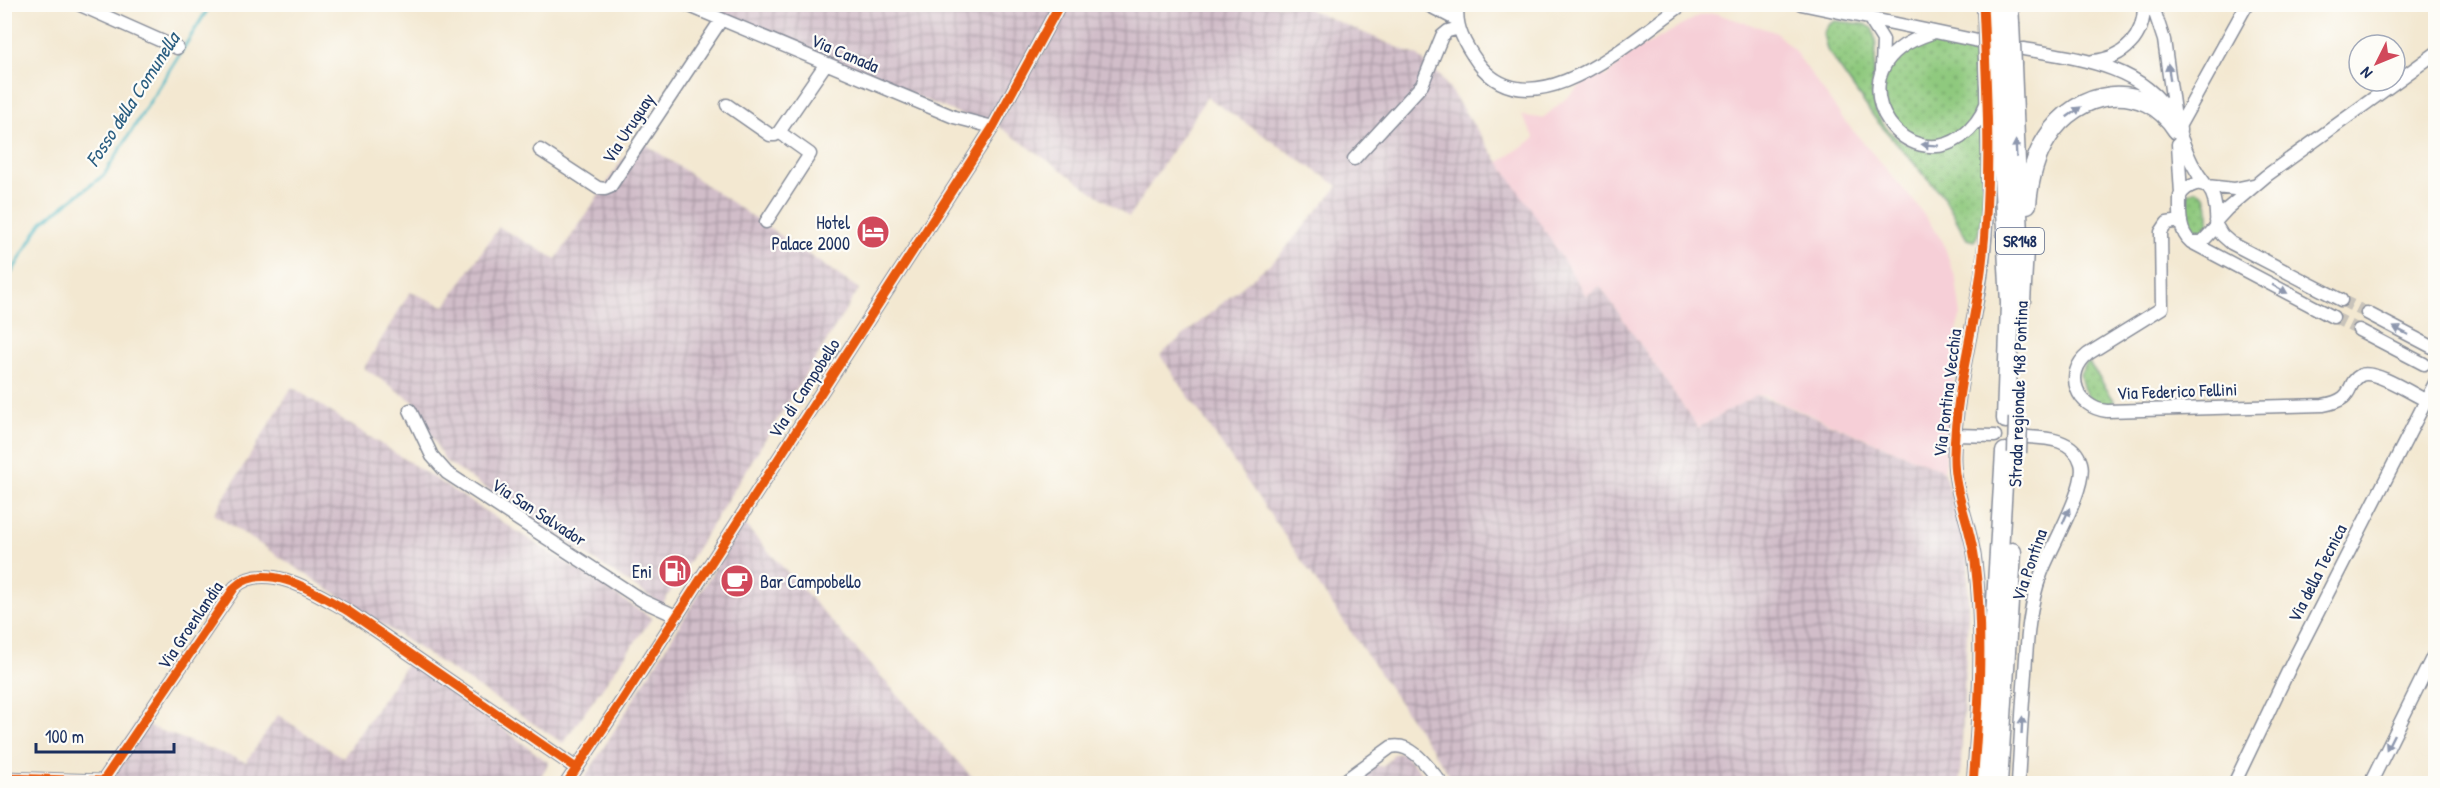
<svg xmlns="http://www.w3.org/2000/svg" width="2440" height="788" viewBox="0 0 2440 788" font-family="'Patrick Hand',sans-serif">
<style>
.built{fill:#f6cfd7}
.industrial{fill:url(#industrial-grid)}
.green{fill:url(#green-dots);stroke:#557c6e;stroke-width:1.5}
.lines{fill:none;stroke-linecap:round;stroke-linejoin:round}
.stream{stroke:#48b6c3;stroke-width:3}
.minor-tunnel{stroke:#c8c3ba;stroke-width:12;stroke-dasharray:12 6;stroke-linecap:butt}
.minor-casing{stroke:#878c98;stroke-width:15}
.highway-casing{stroke:#878c98;stroke-width:21}
.minor{stroke:#fff;stroke-width:12}
.highway{stroke:#fff;stroke-width:18}
.minor-bridge-casing{stroke:#878c98;stroke-width:15;stroke-linecap:butt}
.highway-bridge-casing{stroke:#878c98;stroke-width:21;stroke-linecap:butt}
.minor-bridge{stroke:#fff;stroke-width:12}
.highway-bridge{stroke:#fff;stroke-width:18}
.cycleway-casing{stroke:#fdfcf7;stroke-width:13}
.cycleway{stroke:#e8590c;stroke-width:9}
.oneway{fill:#8d97ae}
.labels{text-anchor:middle;dominant-baseline:central;stroke-width:4.5;stroke-linejoin:round;paint-order:stroke}
.shield{fill:#fdfcf7;stroke:#5f6c8c;stroke-width:1.5}
.shield-label{font-size:16px;font-weight:bold;fill:#1b2f5e}
.street-label{font-size:18px;fill:#1b2f5e;stroke:#fdfcf7}
.poi-label{font-size:18px;fill:#1b2f5e;stroke:#fdfcf7;text-anchor:end}
.water-label{font-size:20px;font-style:italic;fill:#2b5e81;stroke:#fdfcf7}
</style>
<defs>
<pattern id="industrial-grid" width="8" height="8" patternUnits="userSpaceOnUse" patternTransform="scale(1.5)"><rect width="8" height="8" fill="#d1bdc9"/><path d="M0 4h8M4 0v8" fill="none" stroke="#a99aa6"/></pattern>
<pattern id="green-dots" width="8" height="8" patternUnits="userSpaceOnUse" patternTransform="scale(1.5)"><rect width="8" height="8" fill="#8fc97e"/><path d="M2 2h.1M6 6h.1" fill="none" stroke="#74a46a" stroke-width="1.8" stroke-linecap="round"/></pattern>
</defs>
<rect width="100%" height="100%" fill="#fdfcf7"/>
<filter id="ink" filterUnits="userSpaceOnUse"><feTurbulence type="fractalNoise" baseFrequency=".0167" numOctaves="2"/><feDisplacementMap in="SourceGraphic" scale="12" xChannelSelector="R" yChannelSelector="G"/><feConvolveMatrix kernelMatrix="1 2 1 2 8 2 1 2 1" color-interpolation-filters="sRGB"/></filter>
<filter id="wash" filterUnits="userSpaceOnUse"><feTurbulence type="fractalNoise" baseFrequency=".008" numOctaves="4" result="noise"/><feDisplacementMap in="SourceGraphic" scale="24" xChannelSelector="R" yChannelSelector="G"/><feGaussianBlur stdDeviation="1.35" result="paint"/><feColorMatrix in="noise" values="0 0 0 0 0 0 0 0 0 0 0 0 0 0 0 0 0 1.4 0 .05"/><feComposite in="paint" operator="in"/></filter>
<g filter="url(#wash)">
<rect width="100%" height="100%" fill="#f3e8d1"/>
<path class="built" d="M1714,13L1775,32L1794,50L1844,120L1917,205L1943,242L1956,280L1961,315L1958,324L1944,471L1765,396L1756,395L1698,428L1600,286L1586,296L1499,162L1535,138L1522,116L1543,118L1598,71L1605,77L1631,53L1701,15Z"/>
<path class="industrial" d="M685,5H1060L993,127Z
M1069,5H1299L1418,56L1441,77L1533,212L1586,296L1600,286L1698,428L1756,395L1777,402L1944,471L1968,556V612L1960,783H1455L1160,355L1279,256L1338,186L1207,97L1129,217L997,125L1060,26Z
M637,138L859,289L662,605L445,461L414,402L364,368L410,292L445,306L499,227L556,259Z
M292,387L652,618L563,743L214,514Z
M743,523L977,783L591,784L584,779Z
M410,659L549,763L536,784H99L137,722L246,762L278,715L343,758Z
M1403,753L1431,783L1350,784L1374,766H1383L1394,754Z"/>
<path class="green" d="M1835,21L1864,24L1872,28C1880,50 1873,65 1872,88C1872,119 1893,142 1922,150L1982,123C1983,144 1987,228 1974,241L1967,239L1943,196L1876,120L1827,50L1823,34L1828,25Z
M1935,39L1979,47C1980,62 1985,85 1982,99C1976,137 1928,154 1899,129C1892,123 1885,100 1881,91L1893,57L1925,40Z
M2196,190C2210,194 2211,221 2207,233L2197,237L2189,229L2186,195Z
M2088,361L2114,400L2113,403C2090,409 2083,393 2080,374Z"/>
<g class="lines">
<path class="stream" d="M4,285L42,222L104,175L211,4"/>
</g>
</g>
<g filter="url(#ink)">
<g class="lines">
<path class="minor-tunnel" d="M2341,300L2367,313
M2333,317L2359,330"/>
<g class="minor-casing">
<path id="minor" d="M78,4L177,48
M685,4L954,117L993,127
M1426,4L1457,20
M1458,4C1454,27 1466,46 1478,63C1532,135 1634,38 1683,4
M1801,4L1978,41
M1983,4L1984,21
M2152,4L2164,40L2175,118
M1871,21L1883,40L1882,69
M1932,33C1920,37 1909,41 1899,49C1846,91 1906,174 1961,137C1973,128 1981,118 1986,104
M2024,49C2075,58 2143,65 2171,116C2185,141 2186,160 2206,185
M2093,61C2124,58 2145,37 2144,4
M727,105L770,135H775L779,132L810,154L766,222
M2177,130L2247,4
M779,132L825,65
M2178,144L2181,194
M540,150L598,188L605,189L610,187L721,20
M1354,159L1422,85L1442,36L1448,31L1459,28
M2207,186L2234,189L2253,185
M2181,221L2167,223L2161,232L2162,308L2088,354C2063,374 2077,408 2107,411L2323,405C2358,399 2344,384 2361,375C2374,369 2413,394 2425,400
M2216,221L2227,209L2266,176L2436,53
M2216,225L2222,235L2231,243L2341,300
M2191,242H2202L2216,227C2217,214 2216,180 2196,184C2189,186 2183,190 2180,196C2180,211 2178,231 2191,242L2333,317
M2367,313L2436,349
M2359,330L2424,364
M410,410L432,456L447,473L643,601L676,616
M1955,435L1995,436
M4,778L103,781L235,587C266,559 318,594 348,611L576,768
M566,784L623,699L993,127L1060,4
M1340,784L1391,747C1412,741 1430,770 1442,784
M1973,784C1979,711 1984,634 1975,561C1971,525 1953,492 1954,455C1955,394 1972,335 1981,276C1991,205 1988,134 1985,63
M2018,784C2020,747 2022,710 2025,673C2027,640 2029,606 2041,574C2050,549 2088,486 2081,463C2074,439 2047,438 2027,437
M2234,784L2292,663L2436,381
M2370,784L2436,650"/>
</g>
<g class="highway-casing">
<path id="highway" d="M1995,4V21
M2009,4L2010,23
M1997,64L2010,303L2006,419
M2012,65L2020,260
M2027,204C2029,181 2034,158 2047,138C2077,89 2144,78 2177,130
M2021,302L2024,250
M1985,784L2005,452
M1998,784L2012,552"/>
</g>
<use href="#minor" class="minor"/>
<use href="#highway" class="highway"/>
<g class="minor-bridge-casing">
<path id="minor-bridge" d="M1984,21L1985,63"/>
</g>
<g class="highway-bridge-casing">
<path id="highway-bridge" d="M1995,21L1997,64
M2010,23L2012,65
M2017,453L2018,418"/>
</g>
<use href="#minor-bridge" class="minor-bridge"/>
<use href="#highway-bridge" class="highway-bridge"/>
<g class="cycleway-casing">
<path id="cycleway" d="M4,778L103,781L235,587C266,559 318,594 348,611L576,768
M566,784L623,699L993,127L1060,4
M1973,784C1979,711 1984,634 1975,562C1971,525 1953,492 1954,455C1955,390 1975,327 1982,263C1992,177 1987,91 1983,4"/>
</g>
<use href="#cycleway" class="cycleway"/>
</g>
<defs><path id="oneway-solid" d="M-6-.8H1V-3.2L6.5 0L1 3.2V.8H-6Z" transform="scale(1.5)"/></defs>
<g class="oneway">
<use href="#oneway-solid" transform="translate(2169 72) rotate(-98)"/>
<use href="#oneway-solid" transform="translate(2074 112) rotate(-36)"/>
<use href="#oneway-solid" transform="translate(1930 145) rotate(-176)"/>
<use href="#oneway-solid" transform="translate(2016 149) rotate(-93)"/>
<use href="#oneway-solid" transform="translate(2280 289) rotate(29)"/>
<use href="#oneway-solid" transform="translate(2401 331) rotate(-153)"/>
<use href="#oneway-solid" transform="translate(2066 516) rotate(-66)"/>
<use href="#oneway-solid" transform="translate(2022 725) rotate(-87)"/>
<use href="#oneway-solid" transform="translate(2390 742) rotate(116)"/>
</g>
</g>
<defs>
<g id="hotel-disc" transform="scale(1.725)"><circle r="9.5" fill="#d1495b" stroke="#fdfcf7"/><path d="M-6-4.5h1.5V1H6V5H4.5V3h-9V5H-6ZM-4 0a1.8 1.8 0 1 1 3.6 0ZM.5 0V-2.5h3Q6-2.5 6 0Z" fill="#fff"/></g>
<g id="fuel-disc" transform="scale(1.725)"><circle r="9.5" fill="#d1495b" stroke="#fdfcf7"/><path d="M-5.5-6h7V0h2V4h1.3V-2.5L3-4.5l.8-.8L6-3V5H2.5V1h-1V6h-7ZM-4.2-4.7v3.2H.2V-4.7Z" fill="#fff"/></g>
<g id="cafe-disc" transform="scale(1.725)"><circle r="9.5" fill="#d1495b" stroke="#fdfcf7"/><path d="M-5.5-4.5H6V0H3Q3 3.5 0 3.5H-2.5Q-5.5 3.5-5.5 0ZM3-3.2v2h1.7v-2ZM-6 4.5H4V6H-6Z" fill="#fff"/></g>
</defs>
<g fill-rule="evenodd">
<use href="#hotel-disc" x="873" y="232"/>
<use href="#fuel-disc" x="675" y="571"/>
<use href="#cafe-disc" x="737" y="581"/>
</g>
<g class="labels">
<rect class="shield" x="1996" y="228" width="48" height="26" rx="4.5"/>
<g class="shield-label">
<text x="2020" y="241">SR148</text>
</g>
<g class="street-label">
<text transform="translate(845 53) rotate(23)">Via Canada</text>
<text transform="translate(628 128) rotate(-57)">Via Uruguay</text>
<text transform="translate(804 388) rotate(-57)">Via di Campobello</text>
<text transform="translate(2177 391) rotate(-2)">Via Federico Fellini</text>
<text transform="translate(1947 393) rotate(-83)">Via Pontina Vecchia</text>
<text transform="translate(2018 394) rotate(-88)">Strada regionale 148 Pontina</text>
<text transform="translate(539 512) rotate(33)">Via San Salvador</text>
<text transform="translate(2029 565) rotate(-71)">Via Pontina</text>
<text transform="translate(2317 573) rotate(-63)">Via della Tecnica</text>
<text transform="translate(190 625) rotate(-56)">Via Groenlandia</text>
</g>
<g class="poi-label">
<text x="850" y="222">Hotel<tspan x="850" dy="21">Palace 2000</tspan></text>
<text x="652" y="571">Eni</text>
<text x="760" y="581" text-anchor="start">Bar Campobello</text>
</g>
<g class="water-label">
<text transform="translate(132 99) rotate(-57)">Fosso della Comunella</text>
</g>
</g>
<rect width="2440" height="788" fill="none" stroke="#fdfcf7" stroke-width="24"/>
<g transform="translate(2377 63) rotate(227)"><circle r="28" fill="#fdfcf7" stroke="#a3aaba" stroke-width="1.5"/>
<path d="M0-4.5L10 22L0 15L-10 22Z" fill="#d1495b"/>
<text y="-9" font-size="16" font-weight="bold" text-anchor="middle" fill="#1b2f5e">N</text>
</g>
<path d="M36 743v9h138v-9" fill="none" stroke="#1b2f5e" stroke-width="3"/>
<text x="45" y="743" font-size="18" fill="#1b2f5e" stroke="#fdfcf7" stroke-width="4.5" paint-order="stroke">100 m</text>
</svg>
